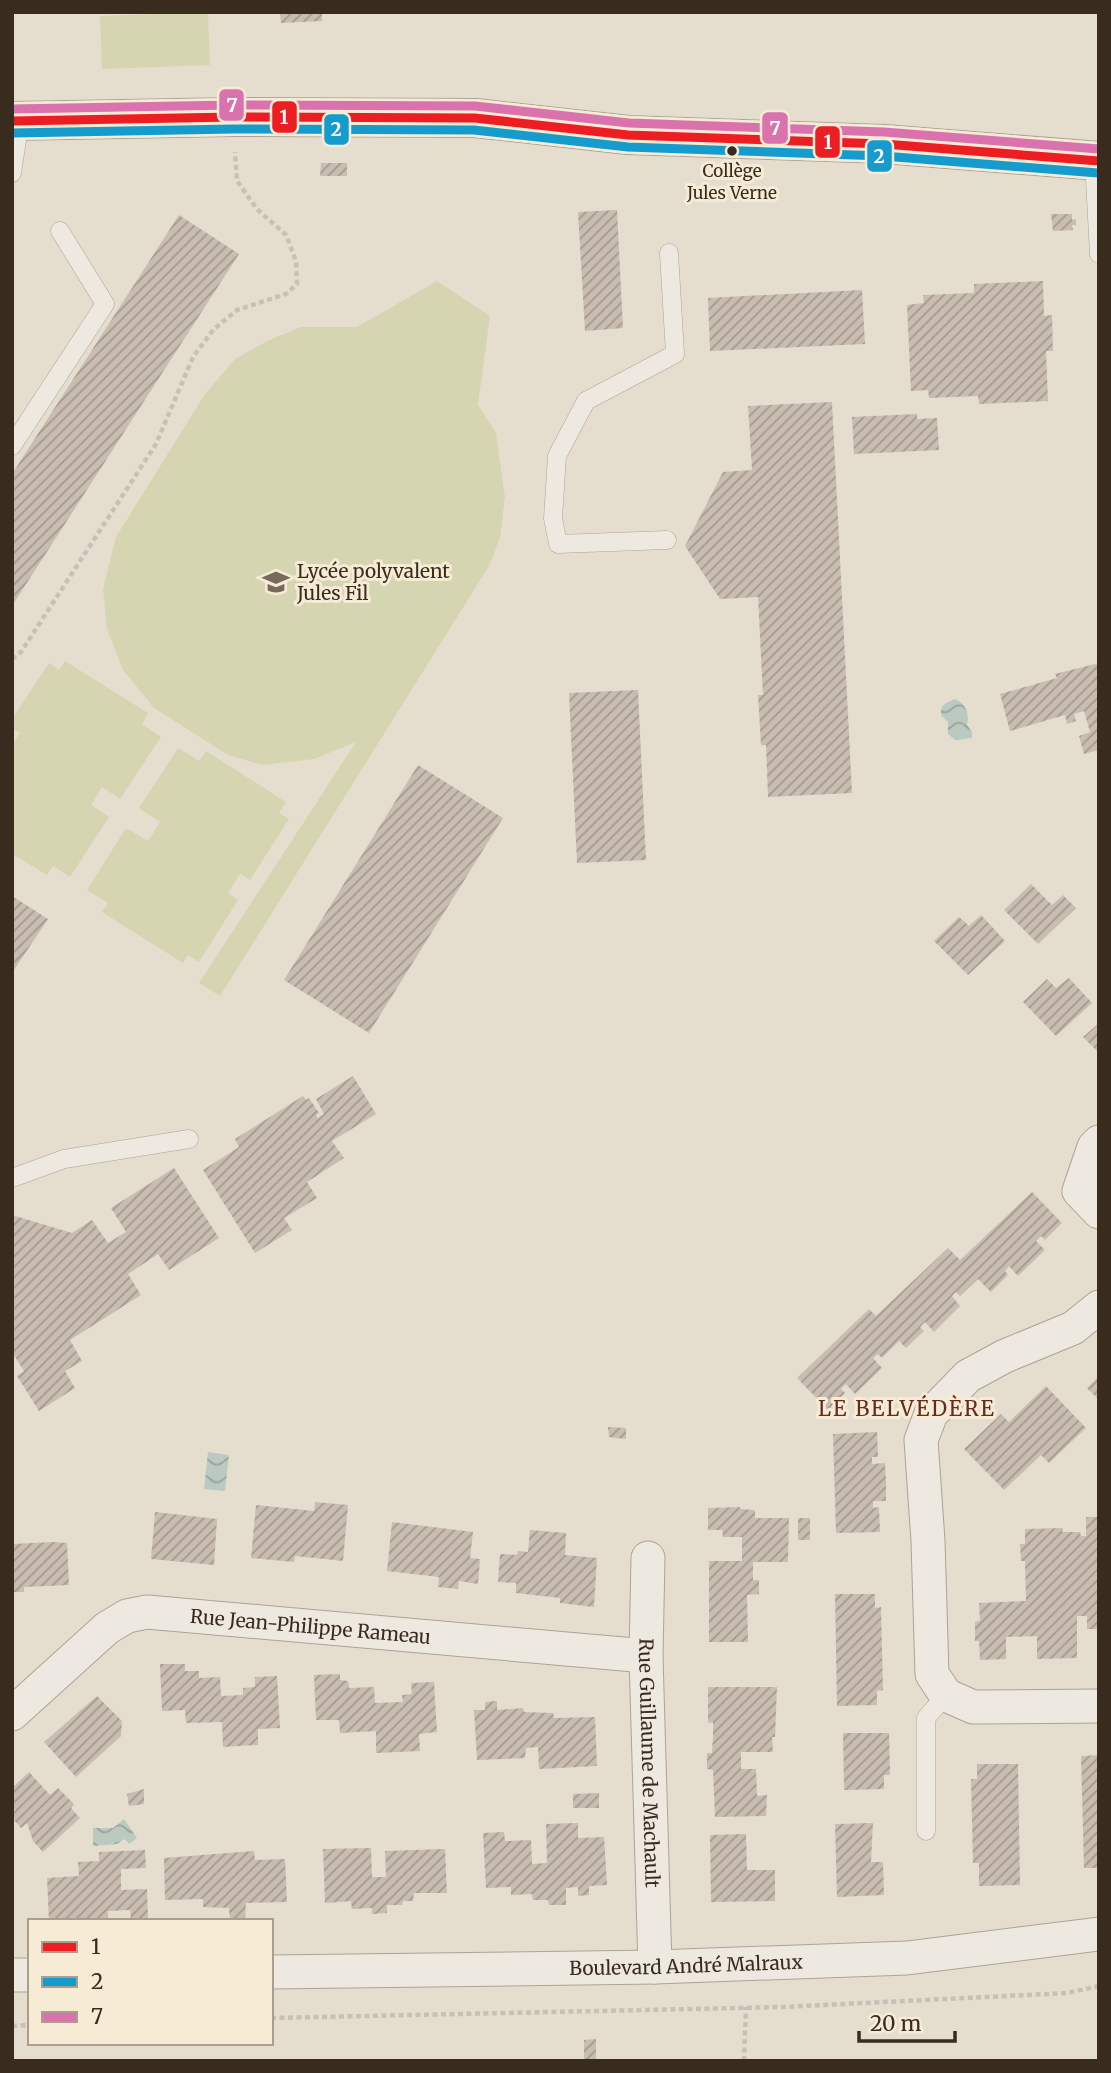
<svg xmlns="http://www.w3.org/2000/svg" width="1111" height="2073" viewBox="0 0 1111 2073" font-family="Merriweather,serif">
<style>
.garden{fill:#d6d5b1}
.water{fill:url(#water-waves)}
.building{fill:url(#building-hatch)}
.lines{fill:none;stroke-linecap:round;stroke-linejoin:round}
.service-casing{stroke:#aba397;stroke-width:19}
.minor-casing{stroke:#aba397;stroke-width:35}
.tertiary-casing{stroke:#aba397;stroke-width:40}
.path{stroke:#c6c0b7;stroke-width:4.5;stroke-dasharray:5 3.5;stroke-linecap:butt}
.service{stroke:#eee9e0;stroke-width:18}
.minor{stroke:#eee9e0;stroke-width:33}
.tertiary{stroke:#eee9e0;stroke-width:38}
.bus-1-casing{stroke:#f6ebd5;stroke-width:14}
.bus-2-casing{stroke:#f6ebd5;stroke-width:14}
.bus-3-casing{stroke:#f6ebd5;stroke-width:14}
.bus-1{stroke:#ec1e23;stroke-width:9}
.bus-2{stroke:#159ccc;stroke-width:9}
.bus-3{stroke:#da73ad;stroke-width:9}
.bus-dot{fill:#3a2b1f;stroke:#f6ebd5;stroke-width:2.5}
.labels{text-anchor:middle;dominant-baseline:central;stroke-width:6;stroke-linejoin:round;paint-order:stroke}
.bus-label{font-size:17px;fill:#3a2b1f;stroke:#f6ebd5}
.poi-label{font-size:19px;fill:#3a2b1f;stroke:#f6ebd5;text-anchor:start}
.street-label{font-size:19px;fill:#3a2b1f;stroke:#f6ebd5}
.neighbourhood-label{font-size:21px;letter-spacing:2px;fill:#672a1e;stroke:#f6ebd5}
.line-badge{stroke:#f6ebd5;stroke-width:2.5}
.badge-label{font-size:19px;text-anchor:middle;font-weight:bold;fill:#fff}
</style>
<defs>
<pattern id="water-waves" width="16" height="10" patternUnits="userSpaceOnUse" patternTransform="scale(1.75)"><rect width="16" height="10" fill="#bacac0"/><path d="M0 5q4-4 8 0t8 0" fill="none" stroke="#98a49b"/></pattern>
<pattern id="building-hatch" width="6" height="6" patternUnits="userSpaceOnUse" patternTransform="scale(1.75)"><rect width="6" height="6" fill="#c9bcb0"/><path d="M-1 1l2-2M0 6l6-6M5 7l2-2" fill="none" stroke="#a4998f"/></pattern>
</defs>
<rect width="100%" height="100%" fill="#e5decf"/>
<path class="garden" d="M208,12L210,65L102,69L100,16Z
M437,281L490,316L478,405L496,433L505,497L500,538L489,566L220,996L199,983L356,742L314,759L262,765L228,755L154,708L123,670L107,629L103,589L116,537L205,394L235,359L267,341L301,327H357Z
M65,661L148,713L142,724L161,737L120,799L102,787L91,805L109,817L70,877L53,866L47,875L12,854V745L20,733L12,728V719L49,663L59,670Z
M178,748L199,761L206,751L286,802L279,813L289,819L250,880L240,874L228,893L238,900L199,962L188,955L183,963L102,912L108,903L87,890L126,828L148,841L160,822L139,808Z"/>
<path class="water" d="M955,699C966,704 970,714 967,725L972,732V738L955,740L948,734V722L941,715C940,704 946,703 955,699Z
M208,1452L229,1455L225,1491L204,1489Z
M124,1819L137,1838L129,1844L125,1839L117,1844L93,1846V1828H113Z"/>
<path class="building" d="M280,12H322V21L281,23Z
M321,163H347V176H320Z
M617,210L623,328L585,331L578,212Z
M1051,214H1072V220L1076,219V225H1072L1073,230L1053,231Z
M179,215L239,254L12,606V474Z
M1043,281L1044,316L1052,315L1053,351H1046L1048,401L979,404L978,396L929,398L928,390L911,391L907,305L924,303L923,295L974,293V284Z
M862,290L865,344L710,351L708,298Z
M832,402L852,793L768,797L766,745H761L758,695H763L758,597L720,599L685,546L723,472L752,470L748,406Z
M917,414V419L937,418L939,450L854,454L852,417Z
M1099,663V750L1084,754L1079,736L1090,732L1084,711L1074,714L1076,721L1067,724L1065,715L1010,731L1000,694L1057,678L1055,674Z
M638,690L646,860L577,863L569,693Z
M418,765L503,818L369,1033L284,980Z
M1031,884L1052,905L1063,895L1076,908L1038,944L1004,910Z
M12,896L48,919L12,973Z
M981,915L1005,941L968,975L934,941L959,917L969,926Z
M1069,978L1092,1003L1056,1036L1023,1002L1047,979L1056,988Z
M1099,1023V1053L1083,1037Z
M353,1076L376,1114L332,1141L344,1158L307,1182L317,1198L284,1218L292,1230L255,1253L203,1170L239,1147L235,1139L303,1096L306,1100L309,1098L319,1113L316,1115L318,1118L324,1114L316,1099Z
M174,1168L219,1238L169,1270L158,1254L128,1274L141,1295L70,1340L82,1361L65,1371L75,1388L39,1411L17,1376L24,1371L12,1352V1215L72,1233L92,1220L108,1243L126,1232L111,1208Z
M1032,1192L1062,1223L1045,1240L1041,1236L1036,1241L1045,1250L1018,1276L1009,1266L1005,1271L1008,1275L991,1292L978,1279L960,1296L956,1292L952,1296L960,1306L934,1332L925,1322L920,1327L924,1331L906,1348L899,1341L882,1358L878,1354L873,1358L882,1368L855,1394L846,1384L841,1389L845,1393L828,1410L797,1378L869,1309L876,1316L948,1248L960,1260Z
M1099,1376V1400L1087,1388Z
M1046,1386L1086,1428L1049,1463L1041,1455L1004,1490L964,1449L1001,1414L1009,1422Z
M608,1427L626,1428V1439L609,1437Z
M877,1432L878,1457H872V1464L885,1463L886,1482V1501H873V1508L879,1507L880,1532L836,1533L833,1434Z
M315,1502L348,1505L343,1561L295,1556L294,1562L251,1558L256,1505L314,1511Z
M740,1507V1509L755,1510V1518H789L788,1562H753V1580H759V1594L747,1595L748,1642H709V1561H742V1537H723L722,1530H708V1508Z
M155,1512L217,1519L214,1565L151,1559Z
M1086,1517H1099V1629H1087V1616H1077V1658L1037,1659V1636L1006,1637V1659L980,1660L979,1641H975V1622L980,1621L979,1603L1026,1601L1025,1561H1021L1020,1544H1025V1529L1063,1528L1062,1532H1080L1081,1536H1086Z
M798,1518H810V1540H798Z
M392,1522L473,1532L470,1558L480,1559L478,1584L459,1581L458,1589L438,1587L439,1577L387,1571Z
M530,1530L566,1533L565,1555L597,1558L594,1607L560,1603V1598L516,1593V1583L498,1582L500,1554L517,1555L518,1551L528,1552Z
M54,1542L67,1543L69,1585L24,1587V1592H12V1544Z
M835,1594H875V1608L881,1607L883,1690L877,1691V1705L837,1706Z
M160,1664H185V1671H199V1678L220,1677L221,1696L243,1695V1688L255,1687V1677L277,1676L280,1728L258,1729V1745L223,1747L222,1722L186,1723L185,1710L162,1711Z
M340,1674V1680L348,1681L349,1688L374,1687L375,1703L403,1702L402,1695L412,1694L411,1683L434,1682L437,1732L419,1734L420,1751L376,1753V1731L340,1733L339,1720H316L314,1675Z
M708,1687H777L775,1737H772L773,1752H741V1769H756L757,1796L767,1795L766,1816L715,1817L713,1770L707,1769V1753H712L713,1737V1722L708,1723Z
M97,1696L122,1721L121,1736L76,1777L44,1742Z
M497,1701V1710L523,1708L524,1712L553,1713L554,1718L595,1717L597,1766L539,1769L538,1747L526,1748L525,1758L477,1760L474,1710H485V1702Z
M843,1733H889L890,1775H884V1789L844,1790Z
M1099,1755V1868H1084L1081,1756Z
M977,1764H1018L1020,1885L979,1886V1863H973L971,1779H977Z
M29,1772L50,1795L58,1788L74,1804L71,1808L80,1818L43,1852L33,1841L27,1823L21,1828L12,1818L15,1809L12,1807V1788Z
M144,1789V1804L129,1806L127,1794Z
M599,1793V1808H573V1794Z
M578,1823V1838L604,1837L607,1885L589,1886V1895L578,1896V1887L566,1888V1905H549L548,1900H533L532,1894L511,1895V1887L486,1888L483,1833L504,1832L505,1841L531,1840L532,1864L547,1863L546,1824Z
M873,1823L871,1862H883L884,1895L837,1897L835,1824Z
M746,1834L747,1870H775V1901L711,1902L710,1835Z
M371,1848L372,1877H386L385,1851L445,1849L447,1893H414L413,1901H403L402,1905H387V1913L372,1914V1908L352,1909L351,1901L325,1903L323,1849Z
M145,1850L146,1868L121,1869V1890L147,1889L148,1920L131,1921L130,1910L108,1911V1920L49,1921L47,1878L79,1876L78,1862L99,1861V1852Z
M254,1851L255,1860L285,1859L287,1902L246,1903L245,1919H230L229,1908L203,1907V1899L165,1900L164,1858Z
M596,2039V2061H584V2040Z"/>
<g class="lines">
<g class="service-casing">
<path id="service" d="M1094,160L1099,254
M12,173L20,120
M12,446L105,304L60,231
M667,540L558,544L553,518L557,456L586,401L675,354L669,253
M12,1178L64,1159L189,1139
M926,1831V1718L946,1695"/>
</g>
<g class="minor-casing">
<g id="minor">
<path d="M1099,1142L1094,1147L1079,1191L1099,1212"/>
<path d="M1099,1307L1073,1328L1005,1356L968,1376L931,1414L921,1440L928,1541L932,1674L946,1695L973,1707L1099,1706"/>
<path id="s1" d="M648,1558L646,1656L655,1967"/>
<path id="s2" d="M12,1714L107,1628L127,1616L147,1612L646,1656"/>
<path id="s3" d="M271,1972L655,1967L907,1958L1099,1934"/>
<path d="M12,1975H30"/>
</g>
</g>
<g class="tertiary-casing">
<path id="tertiary" d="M12,121L234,117L475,118L628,135L884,144L1099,161"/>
</g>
<path class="path" d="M12,659L21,652L156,444L193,357L213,330L237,310L286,294L297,284L296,261L286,235L257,209L237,181L235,152
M271,2018L783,2007L1067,1993L1099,1986
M12,2026L30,2025
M744,2061L746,2007"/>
<use href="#service" class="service"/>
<use href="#minor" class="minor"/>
<use href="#tertiary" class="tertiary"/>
<g class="bus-1-casing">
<path id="bus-1" d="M12,121L234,117L475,118L628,135L884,144L1099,161"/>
</g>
<g class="bus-2-casing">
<path id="bus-2" d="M12,133L234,129L474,130L628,147L883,156L1098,173"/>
</g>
<g class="bus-3-casing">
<path id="bus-3" d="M12,109L234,105L475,106L629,123L884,132L1099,149"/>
</g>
<use href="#bus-1" class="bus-1"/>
<use href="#bus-2" class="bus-2"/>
<use href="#bus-3" class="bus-3"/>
</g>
<defs>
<g id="school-bare" transform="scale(2.1)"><path d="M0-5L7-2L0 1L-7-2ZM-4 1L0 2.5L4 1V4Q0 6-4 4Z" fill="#766a5d" stroke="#f6ebd5" stroke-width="2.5" paint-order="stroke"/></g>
</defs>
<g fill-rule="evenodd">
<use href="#school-bare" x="276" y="582"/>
</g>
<circle class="bus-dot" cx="732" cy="151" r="6"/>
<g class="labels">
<g class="bus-label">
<text x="732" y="171">Collège<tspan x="732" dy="22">Jules Verne</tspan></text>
</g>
<g class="poi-label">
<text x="297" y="571">Lycée polyvalent<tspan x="297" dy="22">Jules Fil</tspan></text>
</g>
<g class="street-label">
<text stroke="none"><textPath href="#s2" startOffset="336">Rue Jean-Philippe Rameau</textPath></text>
<text stroke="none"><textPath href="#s1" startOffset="205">Rue Guillaume de Machault</textPath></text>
<text stroke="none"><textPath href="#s3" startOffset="415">Boulevard André Malraux</textPath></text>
</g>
<g class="neighbourhood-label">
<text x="907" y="1408">LE BELVÉDÈRE</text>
</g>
</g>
<g class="line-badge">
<rect x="218" y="88" width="27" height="34" rx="7" fill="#da73ad"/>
<rect x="271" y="100" width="27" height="34" rx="7" fill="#ec1e23"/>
<rect x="761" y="111" width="28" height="34" rx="7" fill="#da73ad"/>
<rect x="323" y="113" width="27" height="33" rx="7" fill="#159ccc"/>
<rect x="814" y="125" width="27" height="34" rx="7" fill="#ec1e23"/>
<rect x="866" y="139" width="27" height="34" rx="7" fill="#159ccc"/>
</g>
<g class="badge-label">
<text x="232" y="112">7</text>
<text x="284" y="124">1</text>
<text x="775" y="135">7</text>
<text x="336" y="136">2</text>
<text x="828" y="149">1</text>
<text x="879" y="163">2</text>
</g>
<rect width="1111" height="2073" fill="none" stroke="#3a2b1f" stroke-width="28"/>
<rect x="28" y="1919" width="245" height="126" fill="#f6ebd5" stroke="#ab9e8c" stroke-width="2"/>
<rect x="42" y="1942" width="35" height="10" fill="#ec1e23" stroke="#ab9e8c" stroke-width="2"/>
<text x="91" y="1954" font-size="21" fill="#3a2b1f">1</text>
<rect x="42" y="1977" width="35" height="10" fill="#159ccc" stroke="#ab9e8c" stroke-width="2"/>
<text x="91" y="1989" font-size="21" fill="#3a2b1f">2</text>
<rect x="42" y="2012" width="35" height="10" fill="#da73ad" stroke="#ab9e8c" stroke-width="2"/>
<text x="91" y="2024" font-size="21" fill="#3a2b1f">7</text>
<path d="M859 2031v10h96v-10" fill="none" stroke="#3a2b1f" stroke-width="3.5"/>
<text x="870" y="2031" font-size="21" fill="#3a2b1f" stroke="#f6ebd5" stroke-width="5" paint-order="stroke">20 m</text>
</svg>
